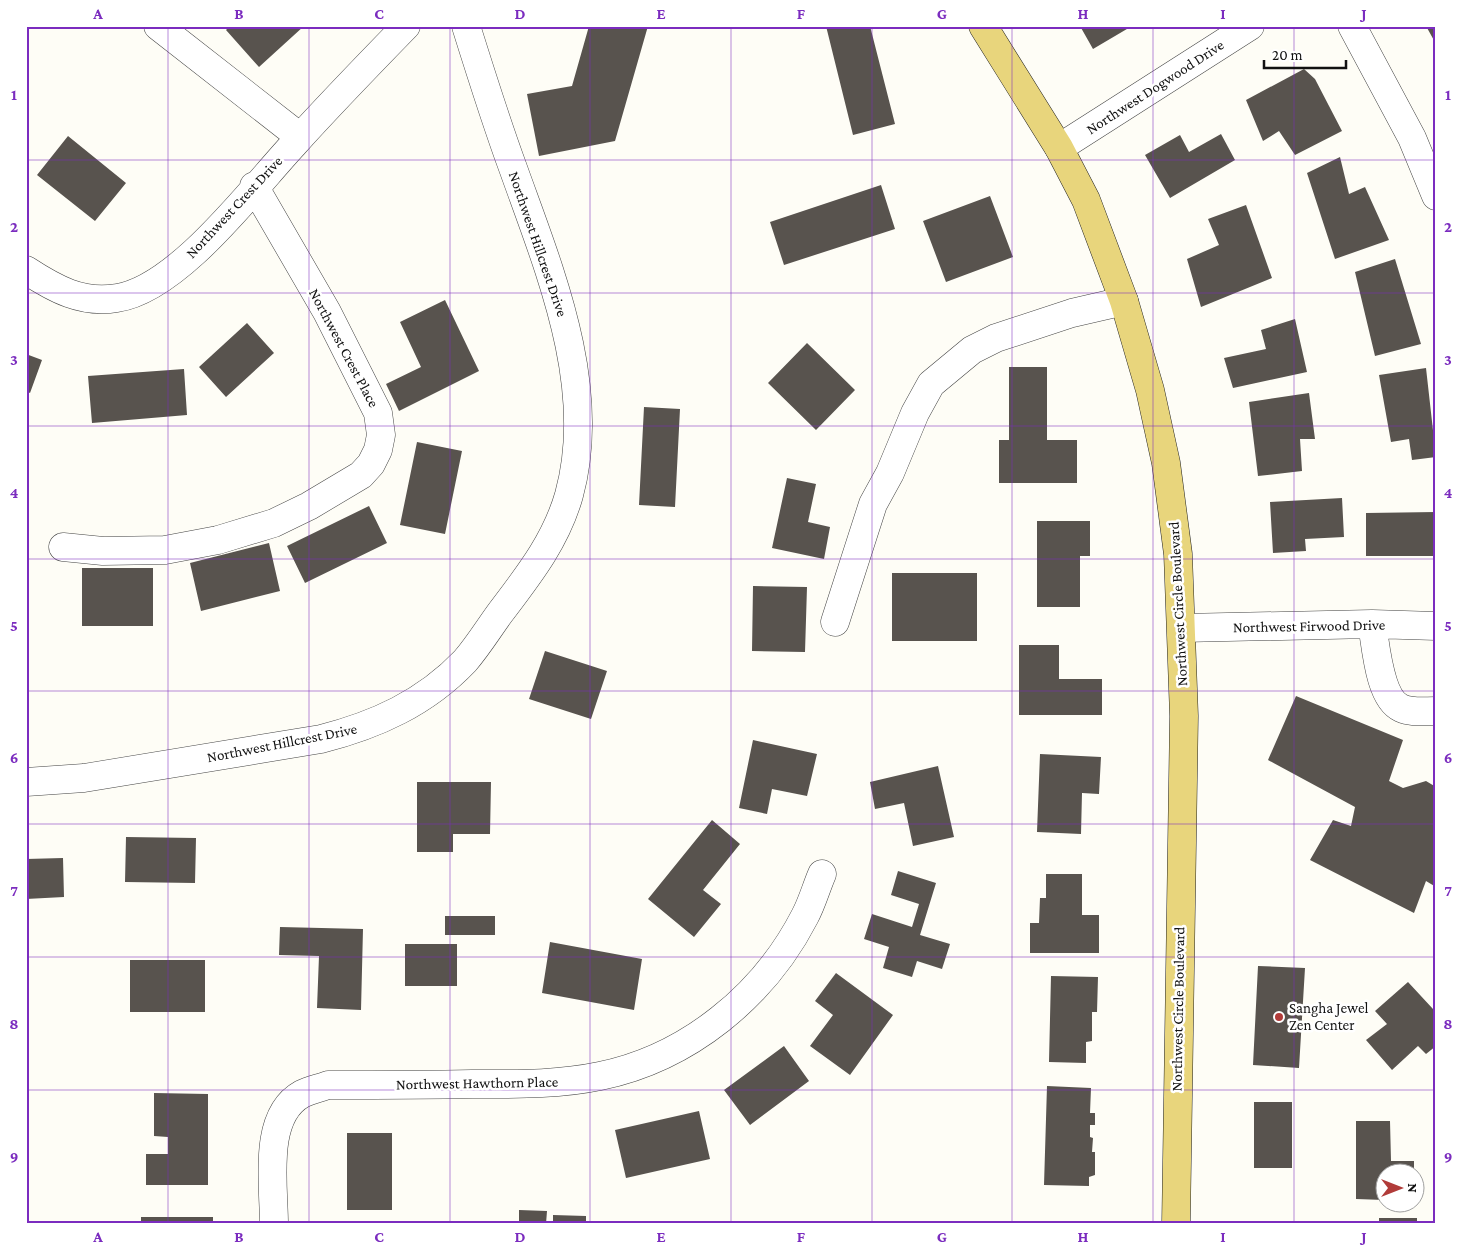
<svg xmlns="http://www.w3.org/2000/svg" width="1462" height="1250" viewBox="0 0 1462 1250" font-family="'Crimson Pro',serif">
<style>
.building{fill:#58534e}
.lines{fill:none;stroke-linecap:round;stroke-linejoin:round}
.minor-casing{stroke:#444;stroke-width:29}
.major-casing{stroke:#222;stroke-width:29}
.minor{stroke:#fff;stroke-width:28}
.major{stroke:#e8d57c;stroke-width:28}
.grid{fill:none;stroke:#7b2cbf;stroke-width:1;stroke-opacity:0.55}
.poi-dot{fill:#b13b39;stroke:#fff;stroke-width:2}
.labels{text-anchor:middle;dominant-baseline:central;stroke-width:5;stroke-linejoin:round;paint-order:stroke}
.street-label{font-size:15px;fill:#111;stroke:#fff}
.poi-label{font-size:15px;fill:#111;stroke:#fff;text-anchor:start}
.neatline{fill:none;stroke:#7b2cbf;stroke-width:2}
.grid-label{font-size:16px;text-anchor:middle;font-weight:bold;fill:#7b2cbf}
</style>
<rect width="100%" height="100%" fill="#fefdf6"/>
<path class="building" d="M230,26H304L259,67L226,30Z
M589,26H648L615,141L539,156L527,94L572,86Z
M826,26H870L895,124L853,135Z
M1080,26H1132L1093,49Z
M1426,26H1436V44Z
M1304,69L1315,79L1342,131L1295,155L1279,131L1263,141L1246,100Z
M1221,134L1235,160L1170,198L1145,155L1180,135L1189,152Z
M68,136L126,183L95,221L37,175Z
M1340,157L1349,194L1365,187L1389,240L1335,259L1307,173Z
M881,185L895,229L784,265L770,222Z
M990,196L1013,257L946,282L923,221Z
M1246,205L1272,278L1201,307L1187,259L1219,245L1208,219Z
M1395,259L1421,344L1375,356L1355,272Z
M445,300L479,371L399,411L386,384L421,367L400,322Z
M1295,319L1307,372L1233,388L1224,358L1266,349L1261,330Z
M247,323L274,353L226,397L199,367Z
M807,343L855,390L816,430L768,383Z
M26,354L42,360L30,393L26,391Z
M1009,367H1047V440H1077V483H999V440H1009Z
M1426,368L1436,457L1412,460L1409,439L1391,442L1379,375Z
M184,369L187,415L92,423L88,376Z
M1309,393L1315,439H1300L1302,471L1258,476L1249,402Z
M644,407L680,409L675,507L639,505Z
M417,442L462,451L445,534L400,525Z
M787,478L816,484L808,522L830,527L824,559L772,548Z
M1342,498L1344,537L1305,539L1306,551L1273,553L1270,502Z
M369,506L387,543L305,583L287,546Z
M1436,512V556H1366V513Z
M1037,521H1090V556H1080V607H1037Z
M269,543L280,591L201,611L190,563Z
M82,568H153V626H82Z
M892,573H977V641H892Z
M753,586L807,587L805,652L752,651Z
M1019,645H1059V679H1102V715H1019Z
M545,651L607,671L591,719L529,699Z
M1296,696L1403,740L1389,781L1403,788L1426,781L1436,787V887L1426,881L1414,913L1310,860L1333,820L1351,826L1355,807L1268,760Z
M753,740L817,754L807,796L772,789L767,814L739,808Z
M1040,754L1101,757L1099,794L1082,793L1081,834L1037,832Z
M938,766L954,837L913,846L904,803L875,809L870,782Z
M417,782H491L490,834H453V852H417Z
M712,820L740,844L703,890L721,904L694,937L648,899Z
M126,837L196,838L195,883L125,882Z
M63,858L64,897L26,899V859Z
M898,871L936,883L920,935L950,944L942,969L917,961L912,977L883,968L889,947L864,939L872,914L912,927L919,904L891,895Z
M1046,874H1082V915H1099V953H1030V923H1039L1040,898H1046Z
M445,916H495V935H445Z
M280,927L363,929L361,1010L317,1008L319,956L279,955Z
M550,942L642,959L634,1010L542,993Z
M405,944H457V986H405Z
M130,960H205V1012H130Z
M1258,966L1305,968L1299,1068L1253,1065Z
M836,973L893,1015L850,1075L810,1046L833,1015L815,1001Z
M1051,976L1098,977L1097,1012H1092V1041L1086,1042V1063L1049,1062Z
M1408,982L1433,1009L1436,1007V1046L1426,1054L1418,1046L1392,1070L1366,1040L1387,1024L1375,1011Z
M784,1046L809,1081L750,1125L724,1090Z
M1047,1086L1091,1088L1090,1113H1095V1125H1090V1137L1093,1138L1092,1152H1095V1175L1089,1177V1186L1044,1185Z
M154,1093L208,1094V1185H146V1154H168V1137L154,1136Z
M1254,1102H1292V1168H1254Z
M699,1111L710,1159L626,1178L615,1130Z
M1356,1121H1390L1391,1161H1414V1172H1384V1200L1356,1199Z
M347,1133H392V1210H347Z
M519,1210L547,1211L546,1224H519Z
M553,1215L586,1216V1224H553Z
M141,1217H213V1224H141Z
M1379,1218H1417V1224H1379Z"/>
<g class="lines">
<g class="minor-casing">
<path id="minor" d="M158,26L300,137
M1352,26L1412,138L1436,196
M1059,148L1250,26
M26,270C55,289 82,304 117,298C178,289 252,189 294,144C330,104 368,65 406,26
M63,547L103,551L165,550L218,540L274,523L309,506L361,475L371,464L378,450L381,435L378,413L327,312L254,186
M835,622L873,504L890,473L915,413L931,384L972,350L996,338L1072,313L1124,301
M1372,624C1376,646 1379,698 1401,708C1412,713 1424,711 1436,711
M1182,628L1372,624L1436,626
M26,782L84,778L321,739C376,725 425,703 465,661C478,646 489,628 500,613C528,576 556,541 569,495C599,386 549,269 513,168C496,122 481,74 466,26
M274,1224C274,1185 262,1116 302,1094C310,1090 320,1088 328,1085C376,1085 424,1085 472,1084C515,1084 557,1085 600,1076C688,1058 764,996 805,916C812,903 816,888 822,874"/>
</g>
<g class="major-casing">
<path id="major" d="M983,26L1059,148L1086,200L1124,301L1150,390L1166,463L1178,554L1184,716L1176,1224"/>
</g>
<use href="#minor" class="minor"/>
<use href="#major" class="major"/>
</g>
<path class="grid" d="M168,26V1224M309,26V1224M450,26V1224M590,26V1224M731,26V1224M872,26V1224M1012,26V1224M1153,26V1224M1294,26V1224M26,160H1436M26,293H1436M26,426H1436M26,559H1436M26,691H1436M26,824H1436M26,957H1436M26,1090H1436"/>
<circle class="poi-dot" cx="1279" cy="1017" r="5"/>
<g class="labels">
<g class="street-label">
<text transform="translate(1155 87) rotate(-33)">Northwest Dogwood Drive</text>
<text transform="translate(234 207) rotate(-47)">Northwest Crest Drive</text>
<text transform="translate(538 244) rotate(71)">Northwest Hillcrest Drive</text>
<text transform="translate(344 348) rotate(62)">Northwest Crest Place</text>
<text transform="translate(1178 604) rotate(-93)">Northwest Circle Boulevard</text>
<text transform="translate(1309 626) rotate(-1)">Northwest Firwood Drive</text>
<text transform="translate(282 743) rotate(-11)">Northwest Hillcrest Drive</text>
<text transform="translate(1178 1009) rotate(-89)">Northwest Circle Boulevard</text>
<text transform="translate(477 1083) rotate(-1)">Northwest Hawthorn Place</text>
</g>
<g class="poi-label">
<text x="1289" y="1008">Sangha Jewel<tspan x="1289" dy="17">Zen Center</tspan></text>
</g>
</g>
<rect width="1462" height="1250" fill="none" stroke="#ffffff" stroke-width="55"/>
<g transform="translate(1400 1188) rotate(90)"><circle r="24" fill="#ffffff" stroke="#a0a0a0"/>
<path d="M0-4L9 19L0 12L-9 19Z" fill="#b13b39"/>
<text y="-8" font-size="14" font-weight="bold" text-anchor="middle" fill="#111111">N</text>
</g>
<path d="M1264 60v8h82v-8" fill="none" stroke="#111111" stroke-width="2.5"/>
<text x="1272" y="60" font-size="15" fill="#111111" stroke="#ffffff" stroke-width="4" paint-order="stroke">20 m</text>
<rect x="28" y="28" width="1406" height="1194" class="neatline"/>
<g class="grid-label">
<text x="98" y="19">A</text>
<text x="239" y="19">B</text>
<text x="379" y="19">C</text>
<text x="520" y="19">D</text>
<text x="661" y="19">E</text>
<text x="801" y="19">F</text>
<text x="942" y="19">G</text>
<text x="1083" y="19">H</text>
<text x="1223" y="19">I</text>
<text x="1364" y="19">J</text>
<text x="14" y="100">1</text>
<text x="1448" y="100">1</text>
<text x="14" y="232">2</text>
<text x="1448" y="232">2</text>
<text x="14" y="365">3</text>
<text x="1448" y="365">3</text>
<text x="14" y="498">4</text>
<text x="1448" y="498">4</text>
<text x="14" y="631">5</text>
<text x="1448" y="631">5</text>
<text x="14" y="763">6</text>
<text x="1448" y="763">6</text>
<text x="14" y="896">7</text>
<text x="1448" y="896">7</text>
<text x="14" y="1029">8</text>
<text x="1448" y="1029">8</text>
<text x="14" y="1162">9</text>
<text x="1448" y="1162">9</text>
<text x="98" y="1242">A</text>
<text x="239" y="1242">B</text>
<text x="379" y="1242">C</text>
<text x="520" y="1242">D</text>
<text x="661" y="1242">E</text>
<text x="801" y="1242">F</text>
<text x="942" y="1242">G</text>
<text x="1083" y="1242">H</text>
<text x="1223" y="1242">I</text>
<text x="1364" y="1242">J</text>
</g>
</svg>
